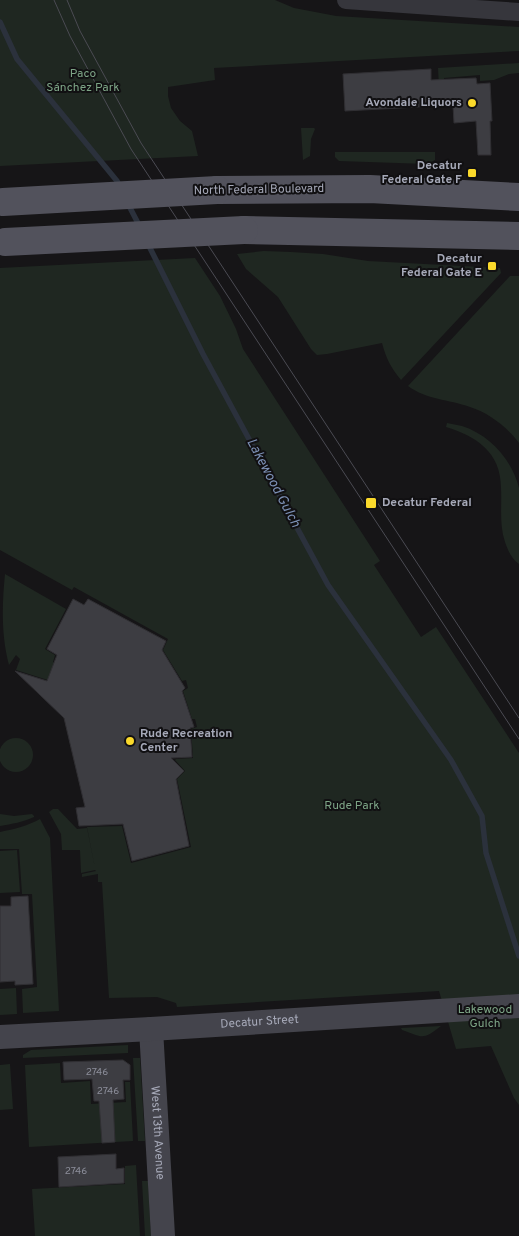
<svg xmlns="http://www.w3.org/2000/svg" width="519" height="1236" viewBox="0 0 519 1236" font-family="Overpass,sans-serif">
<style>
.green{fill:#1f2721}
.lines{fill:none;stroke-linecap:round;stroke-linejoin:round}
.stream{stroke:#2b313c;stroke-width:5.5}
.building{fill:#3d3d42;stroke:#302f33}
.street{stroke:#36363c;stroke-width:18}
.secondary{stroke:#44444c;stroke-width:24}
.primary{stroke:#52525c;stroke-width:28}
.tram{stroke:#4b4b53;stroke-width:1}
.primary-bridge{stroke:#52525c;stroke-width:28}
.poi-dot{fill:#fad92b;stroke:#111012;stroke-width:2}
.labels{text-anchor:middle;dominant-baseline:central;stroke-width:4;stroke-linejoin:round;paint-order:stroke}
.number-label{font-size:10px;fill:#8c8e9a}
.park-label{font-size:12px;fill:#7da486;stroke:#111012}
.poi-label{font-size:12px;font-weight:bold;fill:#a6a9b8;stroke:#111012;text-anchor:end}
.street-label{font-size:12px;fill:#a6a9b8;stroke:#111012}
.water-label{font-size:14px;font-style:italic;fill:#7c90b5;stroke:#111012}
</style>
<rect width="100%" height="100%" fill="#161517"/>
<path class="green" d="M0,0H275L294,8L336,16L519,27V51L214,68L215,80L168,87V96L171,108L180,121L192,131L198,156L0,166Z
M519,63V73L509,74L494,80L480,81V75L444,78L445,87H439L438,68Z
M301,128H314L315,129L311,139L310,156L303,160Z
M335,152H435V160L427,164L339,161L335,157Z
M264,251L291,252L323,254L368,261L500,268L501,273L401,380C391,368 386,358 382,343L327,354L317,355L311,349L278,297L246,269L237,254Z
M195,258L220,296L236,329L243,349L380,561L374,565L421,637L436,627L519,753V1105L514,1098L491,1046L456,1049L439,991L177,1007L176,1003L157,997L109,998L102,882H98V874L82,877V874L96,871L95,870L81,873L80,850H62L61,834L49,812L53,809H58L77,829L87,828L95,868L87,827L122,826L131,863L191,847L177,779L185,771L175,760L176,759L193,758L191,729L197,727L195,719H192L183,691L188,688L186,680L182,681L163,650L168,639L74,587L72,590L0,550V268Z
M510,276H519V443C507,427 489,413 470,407C448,399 427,400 408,386Z
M447,423C452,424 457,425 462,426C490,435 512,460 519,488V564C512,559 508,551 505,542C499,524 502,506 501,488C501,452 476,436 446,427Z
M5,574L66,609L45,649L55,655L53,662L62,667L54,682L16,670L20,659L16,655L9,665C1,635 2,604 5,574Z
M-1 755a17 17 0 1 1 34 0a17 17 0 1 1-34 0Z
M0,814L14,816L32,814L34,816V817C23,822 12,824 0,826Z
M40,819L50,838L59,1011L23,1013L22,989L37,987L32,894H22L19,849H0V832C15,829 27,826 40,819Z
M17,850L20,892L0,893V851Z
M16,988L17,1014L0,1015V989Z
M441,1026C422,1041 423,1037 402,1030L401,1028Z
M128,1045V1053L23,1058V1055L31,1050Z
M133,1058H140L145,1141H138Z
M60,1063L61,1083L90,1081L91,1104L126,1102L125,1082H130L133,1141L29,1147L25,1065Z
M10,1064L13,1109L0,1110V1065Z
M136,1165L140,1236H35L32,1189L125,1184V1166Z
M142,1181H148L151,1236H145Z"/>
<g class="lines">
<path class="stream" d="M0,22L17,59L117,181L120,187
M127,202L140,227
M147,242L203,354L328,585L451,760L482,816L486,853L519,956"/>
</g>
<path class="building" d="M431,69V80L476,78L477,84L490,83L492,121H490L491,155H478L476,121L454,123L453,105L345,111L343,74Z
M73,599L84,605L88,599L166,641L162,650L185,688L182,691L194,727L190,728L192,757L171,758L184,771L176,779L189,846L132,861L123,824L79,826L76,808L85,807L64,718L15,671L47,681L57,655L47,649Z
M28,896L33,984L15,985V981L0,982V906H11V897Z
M123,1060L130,1065V1080H123L124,1099L113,1100L115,1142L102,1143L99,1101H94L92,1079L64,1080L63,1062Z
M116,1154V1169L124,1168V1183L59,1187L58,1157Z"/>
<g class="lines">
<path class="street" d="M346,0L519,12"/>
<g class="secondary">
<path id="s1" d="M151,1029L163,1236"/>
<path id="s2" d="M0,1037L151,1029L519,1006"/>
</g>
<path class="primary" d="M217,190L370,189L519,197
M244,230L519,236"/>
<path class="tram" d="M54,0L70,36L131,149L519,739
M67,0L80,31L141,143L519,718"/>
<path class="primary-bridge" d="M3,202L217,190
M5,242L244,230"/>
</g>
<g class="poi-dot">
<circle cx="472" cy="103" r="5"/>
<rect x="467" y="168" width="10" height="10" rx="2.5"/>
<rect x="487" y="261" width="10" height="10" rx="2.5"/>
<rect x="365" y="497" width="12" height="12" rx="2.5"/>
<circle cx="130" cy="741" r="5"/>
</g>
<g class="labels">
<g class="number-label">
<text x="97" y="1072">2746</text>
<text x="108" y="1091">2746</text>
<text x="76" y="1171">2746</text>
</g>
<g class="park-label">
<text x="83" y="74">Paco<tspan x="83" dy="14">Sánchez Park</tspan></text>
<text x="352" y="806">Rude Park</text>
<text x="485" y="1010">Lakewood<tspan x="485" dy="14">Gulch</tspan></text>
</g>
<g class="poi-label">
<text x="462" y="103">Avondale Liquors</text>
<text x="462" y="166">Decatur<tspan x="462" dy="14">Federal Gate F</tspan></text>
<text x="482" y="259">Decatur<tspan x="482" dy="14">Federal Gate E</tspan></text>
<text x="382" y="503" text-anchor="start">Decatur Federal</text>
<text x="140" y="734" text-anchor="start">Rude Recreation<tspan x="140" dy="14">Center</tspan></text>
</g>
<g class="street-label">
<text transform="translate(259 190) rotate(-1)">North Federal Boulevard</text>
<text stroke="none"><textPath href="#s2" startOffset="260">Decatur Street</textPath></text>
<text stroke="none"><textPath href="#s1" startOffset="104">West 13th Avenue</textPath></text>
</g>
<g class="water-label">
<text transform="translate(273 483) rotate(62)">Lakewood Gulch</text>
</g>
</g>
</svg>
